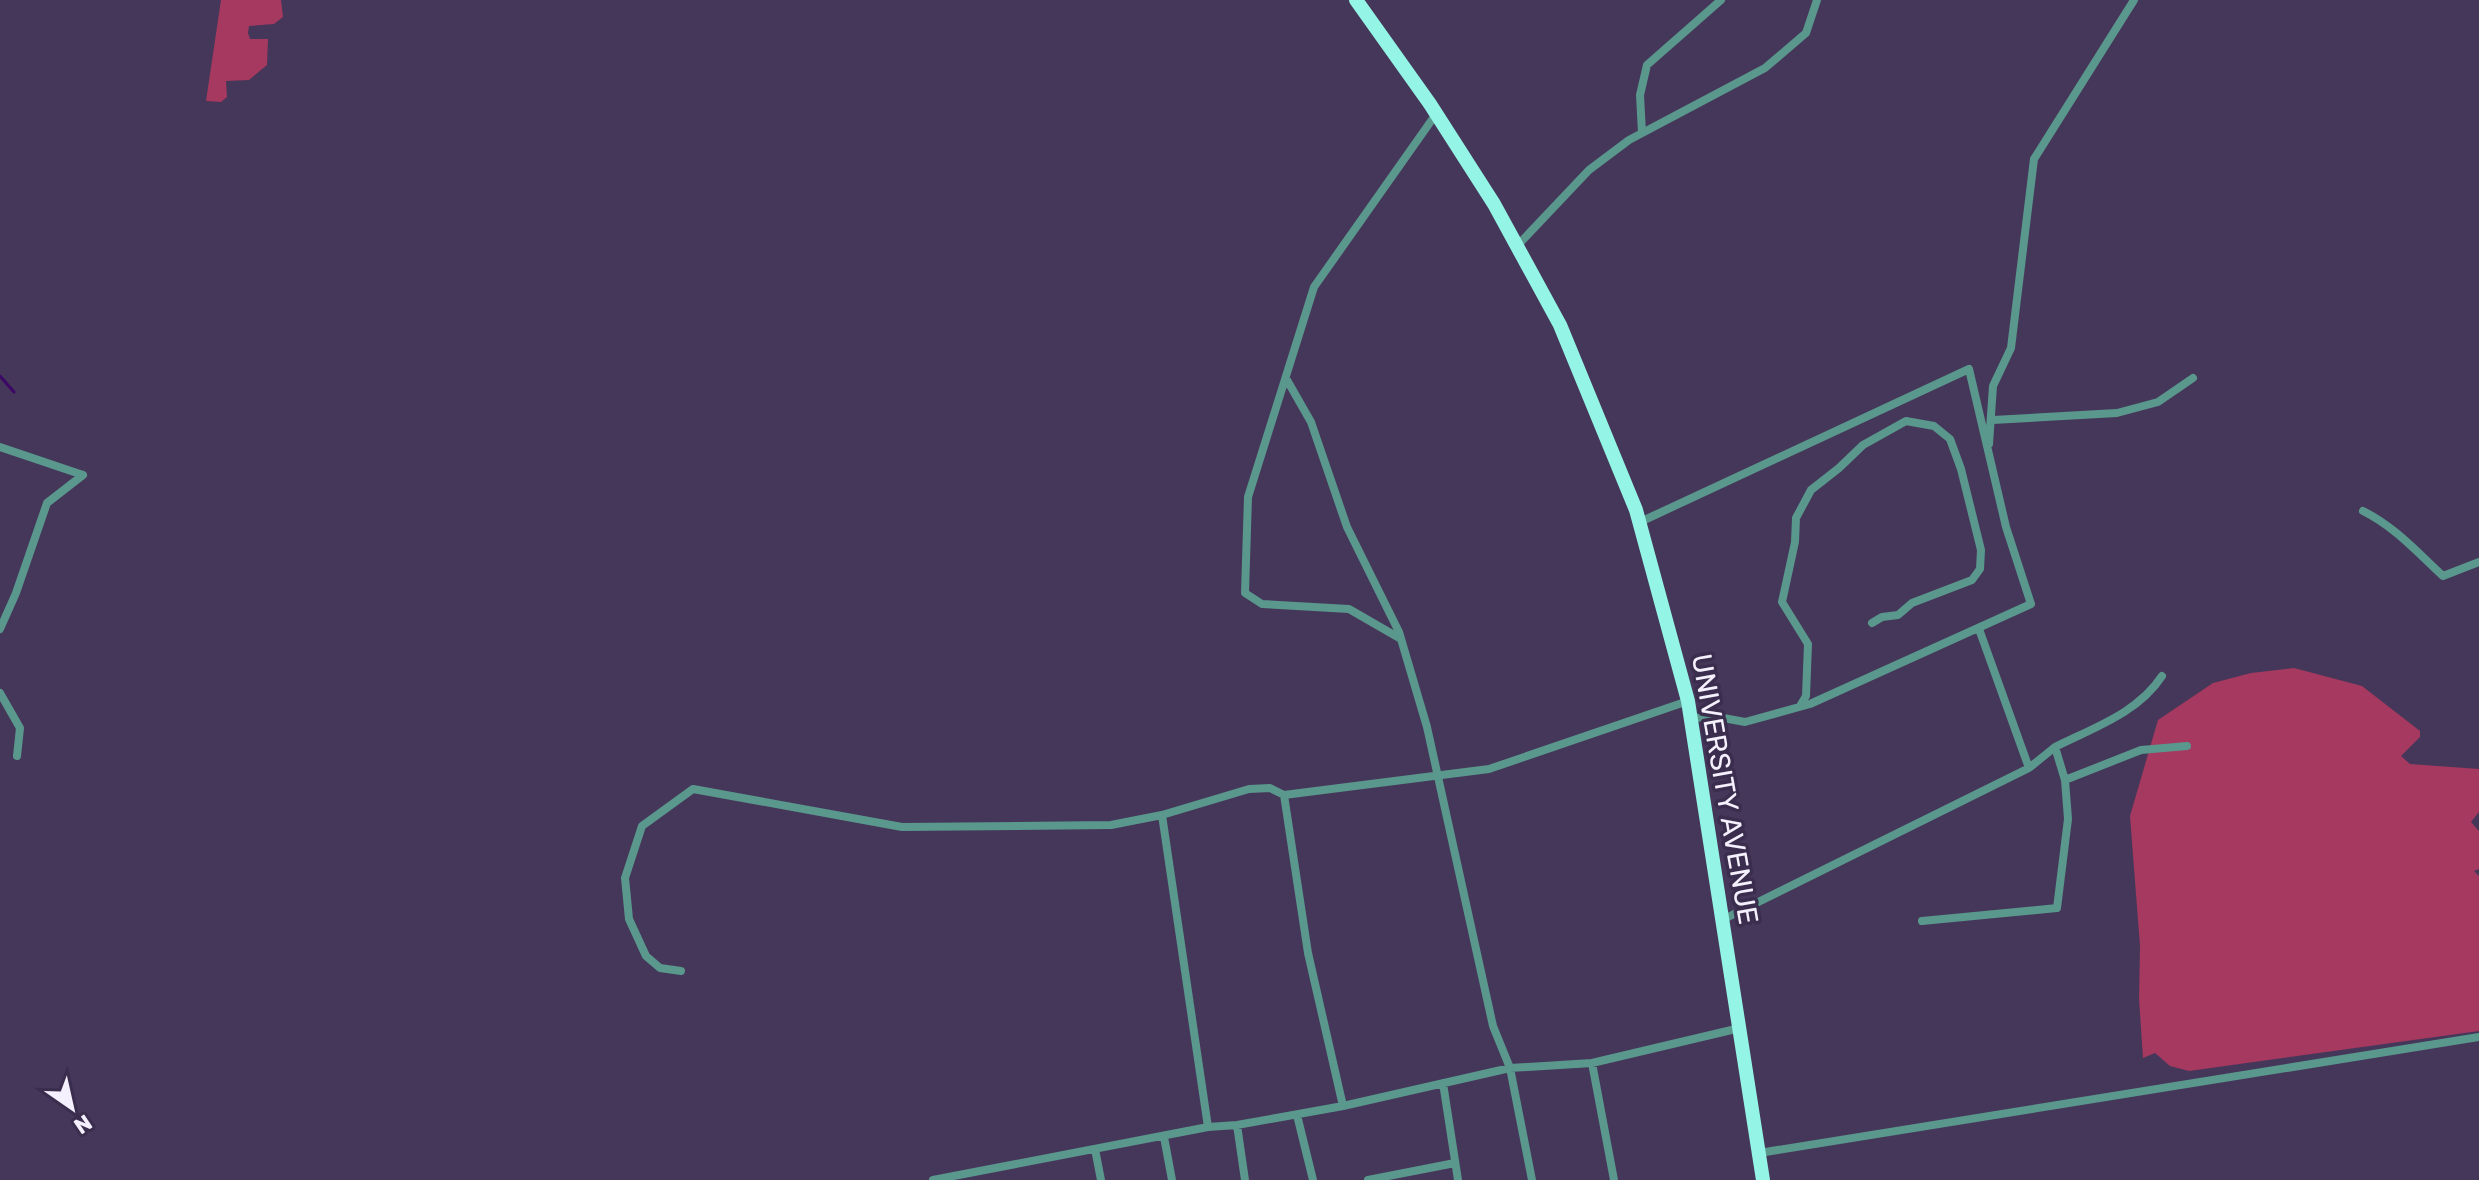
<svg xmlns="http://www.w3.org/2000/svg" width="2479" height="1180" viewBox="0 0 2479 1180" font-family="Rubik,sans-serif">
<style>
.forest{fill:#a5395f}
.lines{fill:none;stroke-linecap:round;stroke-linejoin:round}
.stream{stroke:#3c0766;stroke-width:3}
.minor{stroke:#5a978d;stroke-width:8}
.trunk{stroke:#94f5e6;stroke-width:14}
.labels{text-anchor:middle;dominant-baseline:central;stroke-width:7;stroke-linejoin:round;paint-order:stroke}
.street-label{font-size:28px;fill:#f5f0fd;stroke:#3b2d4e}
</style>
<rect width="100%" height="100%" fill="#453759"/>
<path class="forest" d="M221,0H281L283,17L274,24L249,26L248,33L250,39H268L267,65L249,80L226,81L227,97L221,102L206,101Z
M2294,668L2362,686L2420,731V737L2401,756L2410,764L2479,769V812L2471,822L2479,831V869L2474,871L2479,876V1031L2189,1071L2170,1066L2155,1053L2143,1058L2139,999L2140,946L2130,816L2158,720L2213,683L2251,673Z"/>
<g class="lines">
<path class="stream" d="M0,376L14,392"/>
<path class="minor" d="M1642,133L1640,95L1647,65L1721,0
M1517,246L1589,170L1629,140L1765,68L1806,33L1817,0
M1287,380L1311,422L1347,527L1399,632L1427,727L1493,1026L1510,1068L1532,1180
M1993,420L2117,413L2158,402L2193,378
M1989,444L1993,386L2011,348L2034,159L2134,0
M0,447L83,475
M2363,511C2395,527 2417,552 2443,576L2479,562
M1640,522L1969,369L2006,527L2031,604L1810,704L1745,722L1718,717L1690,718
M0,629L16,593L47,503L83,475
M1401,639L1349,609L1262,604L1245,593L1248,497L1314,287L1436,114
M0,693L20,728L17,756
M1800,706L1806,696L1808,644L1782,602L1795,542L1796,518L1811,490L1839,468L1863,445L1906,421L1934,426L1950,439L1961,469L1981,550L1980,569L1972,580L1912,603L1898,615L1882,617L1872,623
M2055,747C2093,728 2138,713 2162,676
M2029,768L2055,747L2065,780L2141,750L2187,746
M1284,795L1308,953L1343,1106
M1162,815L1208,1127
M1722,920L2029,768L1979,629
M1922,921L2057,908L2068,819L2065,780
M681,971L660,968L646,956L629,919L625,878L642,826L693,789L902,827L1111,825L1162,815L1249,789L1270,788L1284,795L1489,769L1688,701
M1592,1063L1614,1180
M1443,1083L1458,1180
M1297,1115L1313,1180
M1237,1125L1245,1180
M1164,1137L1172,1180
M1095,1149L1101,1180
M1759,1153L2479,1037
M933,1180L1208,1127L1237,1125L1343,1106L1510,1068L1592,1063L1740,1028
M1368,1180L1455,1163"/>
<path class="trunk" d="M1356,0L1430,104L1494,204L1560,325L1636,510L1688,701L1763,1180"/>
</g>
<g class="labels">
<g class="street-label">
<text transform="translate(1725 789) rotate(80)">UNIVERSITY AVENUE</text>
</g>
</g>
<g transform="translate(72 1108) rotate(146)" stroke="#3b2d4e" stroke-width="6" paint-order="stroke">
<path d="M0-6L14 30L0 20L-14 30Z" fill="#f5f0fd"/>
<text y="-12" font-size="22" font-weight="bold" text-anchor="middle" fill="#f5f0fd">N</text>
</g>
</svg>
